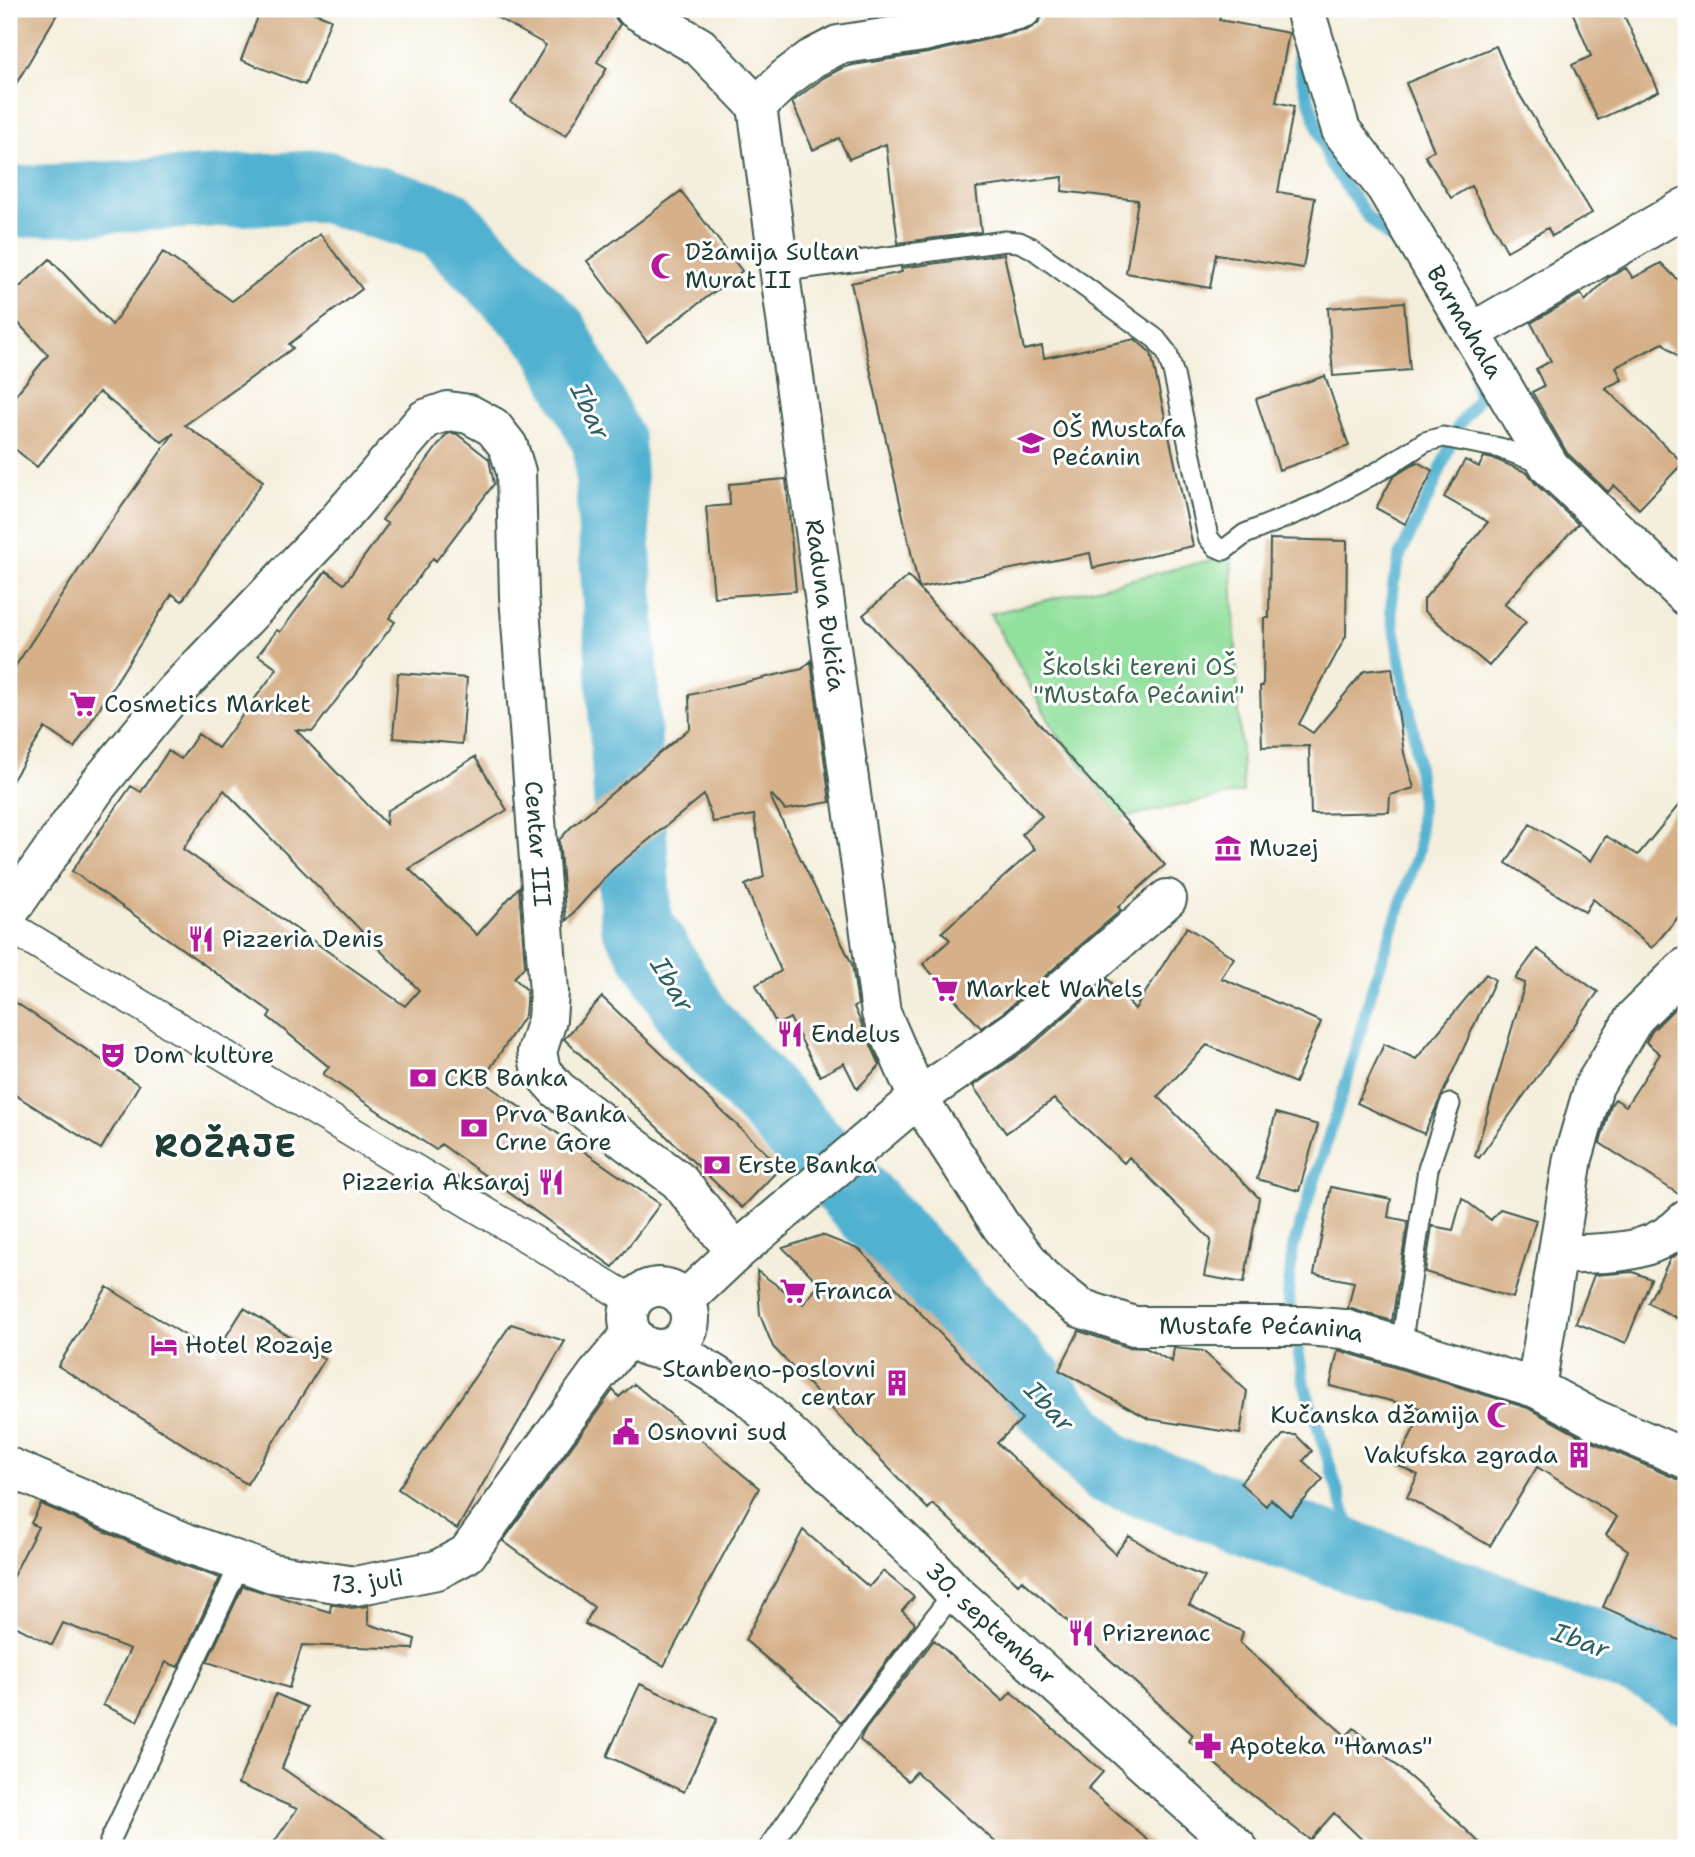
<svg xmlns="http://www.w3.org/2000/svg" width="1695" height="1857" viewBox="0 0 1695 1857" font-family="'Shantell Sans',sans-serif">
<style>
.green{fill:#92e09d;stroke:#588e68;stroke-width:2}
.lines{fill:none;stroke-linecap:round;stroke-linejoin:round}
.stream{stroke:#51b1d0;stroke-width:12}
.river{stroke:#51b1d0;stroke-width:72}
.building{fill:#d5b089;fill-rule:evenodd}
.service-casing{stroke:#3f584d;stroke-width:23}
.pedestrian-casing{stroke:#3f584d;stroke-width:33}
.minor-casing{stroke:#3f584d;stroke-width:42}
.tertiary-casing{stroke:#3f584d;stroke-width:42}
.service{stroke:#fff;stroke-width:19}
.pedestrian{stroke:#fff;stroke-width:30}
.minor{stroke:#fff;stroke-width:38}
.tertiary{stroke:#fff;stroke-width:38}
.labels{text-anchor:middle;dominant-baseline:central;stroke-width:6;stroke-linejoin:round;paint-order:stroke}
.poi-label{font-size:24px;fill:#1f3d34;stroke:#fff;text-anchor:start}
.street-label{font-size:24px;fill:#1f3d34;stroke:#fff}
.park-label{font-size:24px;fill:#3c664e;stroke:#fff}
.water-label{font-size:26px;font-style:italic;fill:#2e6063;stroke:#fff}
.district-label{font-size:32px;font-weight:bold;letter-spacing:2px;fill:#1f3d34;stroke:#fff}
</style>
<rect width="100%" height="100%" fill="#fff"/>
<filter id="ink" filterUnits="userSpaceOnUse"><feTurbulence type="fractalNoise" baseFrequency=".0143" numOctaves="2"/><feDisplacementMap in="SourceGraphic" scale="14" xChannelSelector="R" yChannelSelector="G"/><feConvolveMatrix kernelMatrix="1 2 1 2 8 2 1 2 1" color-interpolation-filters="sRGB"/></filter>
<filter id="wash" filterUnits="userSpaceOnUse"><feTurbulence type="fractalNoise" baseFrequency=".00686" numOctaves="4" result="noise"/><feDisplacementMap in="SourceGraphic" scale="28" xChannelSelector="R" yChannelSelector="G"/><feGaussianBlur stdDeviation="1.57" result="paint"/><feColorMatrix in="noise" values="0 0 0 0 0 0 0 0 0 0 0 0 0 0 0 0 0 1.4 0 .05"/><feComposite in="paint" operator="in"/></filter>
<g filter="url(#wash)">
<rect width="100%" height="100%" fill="#f4eedc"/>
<path class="green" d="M1231,555L1243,792L1121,818L1055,731L990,614Z"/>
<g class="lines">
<path class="stream" d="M1296,40L1302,79L1330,164L1367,216L1407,255
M1367,1562L1345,1514L1304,1383L1288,1295L1293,1247L1349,1073L1373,986L1419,850L1421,796L1415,739L1391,612L1393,585L1401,553L1433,488L1457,428L1478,399L1473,363"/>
<path class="river" d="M9,200L16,202L323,186L444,223L553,334L609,443L636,922L698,1024L1107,1468L1655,1667L1686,1688"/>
</g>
<g id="blocks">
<path class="building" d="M9,9H60L9,96Z
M261,9H305L331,19L305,85L241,60Z
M482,9H613L616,19L620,24L597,62L607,68L566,136L511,103L546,45Z
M1043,9H1222L1219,20L1289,33L1276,102L1294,106L1278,192L1315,198L1303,268L1216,254L1210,288L1126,273L1138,200L1062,191L1063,177L976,188L981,232L898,243L886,144L849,159L839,138L813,150L792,102L823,78L842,68L853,65L928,53L1027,30L1037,24L1043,16Z
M1571,9H1621L1659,91L1598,120L1572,65L1591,56Z
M1496,46L1510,79L1592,213L1552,236L1548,228L1507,251L1471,186L1451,198L1425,156L1434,150L1406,83Z
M681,191L742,271L647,342L587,261Z
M320,234L362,289L289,344L293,348L185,425L263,481L182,601L172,594L74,748L45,728L9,786V676L98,540L174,433L162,442L99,392L37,467L9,444V403L48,355L9,313V297L50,259L112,325L163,252L232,301Z
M1004,254L1024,350L1042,346L1044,358L1135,339L1151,353L1193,546L1093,568L1090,553L919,588L851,283L902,272L901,268Z
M1661,263L1686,288V364L1663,343L1616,367L1622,380L1605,388L1683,463L1639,509L1614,485L1608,492L1567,453L1532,392L1544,386L1536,369L1551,361L1531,323L1581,294L1585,301L1608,278L1626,268L1633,278Z
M1404,302L1410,370L1333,376L1328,308Z
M1325,376L1349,446L1279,470L1256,399Z
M450,433L457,434L489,459L494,484L436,561L433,558L389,618L395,622L313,731L296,730L386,824L387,811L475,757L507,810L409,869L477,935L519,887L525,966L514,978L527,990L525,1015L482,1081L660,1204L613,1267L441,1144L436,1150L323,1074L329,1067L268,1017L271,1012L72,871L131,786L141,792L168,751L181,759L198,734L218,748L277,669L258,655L277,630L280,632L326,571L344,584L388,524L382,520L446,435ZM224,790L419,990L405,1006L183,849Z
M1484,457L1497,460L1528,473L1535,483L1578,524L1504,604L1526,622L1489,666L1424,611V599L1488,522L1444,497L1465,460L1479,467Z
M1417,462L1433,471L1405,524L1376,508L1393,477Z
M786,479L796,591L714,597L706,507L730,505L729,484Z
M1270,539L1347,541L1346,636L1299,724L1313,733L1364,671L1392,668L1404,753L1414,788L1390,795L1389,812L1311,814L1309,746L1262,747L1260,686H1263L1264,618H1269Z
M908,576L1165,865L1118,907L1121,910L1004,1012L981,1028L923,964L950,940L942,932L1035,849L1022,834L1042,816L863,615Z
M811,661L830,802L785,810L772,795L770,796L852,964L858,1005L854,1007L880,1065L857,1089L844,1063L820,1076L790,1018L777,1025L756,985L781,971L745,885L764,877L754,815L713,822L704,795L613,869L566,921L559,840L571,827L690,728L689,695L802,669Z
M398,673L467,678L462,744L393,738Z
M1686,796V908L1652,948L1593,899L1585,912L1506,863L1530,824L1591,861L1606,836L1638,855Z
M1187,927L1234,958L1221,978L1321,1022L1295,1083L1207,1045L1158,1096L1259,1198L1244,1283L1204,1276L1211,1240L1129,1157L1124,1163L1054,1099L1006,1133L973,1086L1031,1046L1108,979L1135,1009Z
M1537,949L1598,992L1479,1158L1475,1156L1525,983L1515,979Z
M1486,974L1495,980L1424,1134L1357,1103L1384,1044L1416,1059Z
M602,997L781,1167L742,1208L564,1039Z
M1686,997V1199L1600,1143L1611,1105L1615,1099L1626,1106L1660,1054L1646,1042L1652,1031Z
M9,998L139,1085L101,1149L9,1091Z
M1276,1113L1318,1125L1299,1191L1257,1179Z
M1331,1187L1391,1199L1388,1217L1408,1221L1392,1321L1348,1308L1354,1282L1314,1274Z
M1462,1198L1491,1220L1500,1209L1536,1220L1513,1298L1425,1272L1432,1226L1453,1230Z
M822,1235L860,1250L1022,1419L997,1443L1115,1554L1129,1536L1177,1566L1205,1577L1189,1605L1243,1632L1240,1643L1346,1736L1354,1728L1428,1793L1485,1848H1371L1334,1813L1310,1840L1242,1787L1189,1741L1193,1735L1022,1580L1018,1584L933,1504L928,1509L773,1347L760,1315L757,1271L803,1304L820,1284L783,1248Z
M1686,1249V1323L1648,1303L1670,1259Z
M1633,1272L1651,1279L1626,1343L1576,1323L1594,1275Z
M107,1287L215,1354L244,1308L325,1359L247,1484L58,1366Z
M511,1324L565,1341L457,1529L398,1489Z
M1079,1331L1127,1347L1146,1348L1172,1362L1174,1348L1203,1351L1247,1391L1240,1434L1149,1419L1059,1370Z
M1338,1350L1528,1408L1583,1438L1677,1479L1686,1480V1643L1603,1607L1628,1550L1606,1535L1617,1517L1537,1467L1490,1546L1407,1497L1418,1475L1396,1464L1424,1409L1330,1386Z
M634,1384L759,1488L664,1666L585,1624L594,1607L503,1541L613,1390L619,1397Z
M1283,1435H1296L1312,1451L1303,1461L1323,1479L1290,1516L1271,1499L1266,1506L1240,1483Z
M41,1504L180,1564L220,1578L178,1667L166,1662L137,1721L103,1705L130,1649L63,1623L52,1645L9,1623V1584L38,1527L31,1523Z
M803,1530L869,1587L883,1571L914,1597L902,1611L915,1623L841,1722L745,1640Z
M243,1586L330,1612L331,1604L352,1608L368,1606V1624L415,1639L413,1649L302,1645L289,1688L207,1662Z
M934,1640L1003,1701L1011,1692L1103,1772L1088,1789L1157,1848H1002L916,1772L908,1781L860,1740L863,1733Z
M640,1684L717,1719L684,1792L607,1756Z
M276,1694L307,1707L282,1768L399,1848H270L297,1809L238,1784Z"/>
</g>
</g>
<g filter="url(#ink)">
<use href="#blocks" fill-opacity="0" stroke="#3f584d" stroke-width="2"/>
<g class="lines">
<g class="service-casing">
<path id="service" d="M778,272L1005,241L1019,242L1032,248L1156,339L1167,353L1174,375L1208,537L1215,546L1224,550L1245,534L1318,504L1381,470L1425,442L1443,437L1500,448L1546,465
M1401,1346L1428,1169L1450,1104
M110,1841L241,1562
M769,1848L853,1726L954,1592"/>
</g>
<g class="pedestrian-casing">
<path id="pedestrian" d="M9,926L633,1301"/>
</g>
<g class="minor-casing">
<g id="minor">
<path d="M635,9L700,47L757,106"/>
<path id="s1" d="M1308,9L1307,17L1341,130L1386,188L1550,467L1686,596"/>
<path id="s2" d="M757,106L881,1013L918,1098L1001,1226L1041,1277L1080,1308L1134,1326H1305L1344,1329L1536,1388L1592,1418L1686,1459"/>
<path d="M757,106L786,78L811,59L838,45L923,32L1022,9"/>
<path d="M1471,333L1686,207"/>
<path id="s3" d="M9,912L98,785L173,694L334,525L425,419L448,411L469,414L493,427L508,446L516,472L519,596L549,992L547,1020L537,1052L541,1071L558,1090L679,1181L736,1252"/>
<path d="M1558,1255C1606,1252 1650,1258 1686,1220"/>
<path d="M685,1300L736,1252L918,1098L1017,1029L1167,899"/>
<path d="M1536,1388L1573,1158L1594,1086L1635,1017L1686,967"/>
</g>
</g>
<g class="tertiary-casing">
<g id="tertiary">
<circle cx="659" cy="1318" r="31"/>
<path id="s4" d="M671,1347L747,1395L931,1567L954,1592L1238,1848"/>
<path id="s5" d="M9,1467L189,1544L272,1573L355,1586L437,1570L467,1554L596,1376L632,1333"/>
</g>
</g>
<use href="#service" class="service"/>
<use href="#pedestrian" class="pedestrian"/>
<use href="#minor" class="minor"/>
<use href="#tertiary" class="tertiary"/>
</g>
</g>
<defs>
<g id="mosque-bare" transform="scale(2.1)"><path d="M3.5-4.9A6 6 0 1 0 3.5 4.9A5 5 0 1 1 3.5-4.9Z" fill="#b5179e" stroke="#fff" stroke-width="2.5" paint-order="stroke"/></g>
<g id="school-bare" transform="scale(2.1)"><path d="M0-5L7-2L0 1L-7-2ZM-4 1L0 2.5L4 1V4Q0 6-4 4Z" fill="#b5179e" stroke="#fff" stroke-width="2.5" paint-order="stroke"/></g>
<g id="supermarket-bare" transform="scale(2.1)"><path d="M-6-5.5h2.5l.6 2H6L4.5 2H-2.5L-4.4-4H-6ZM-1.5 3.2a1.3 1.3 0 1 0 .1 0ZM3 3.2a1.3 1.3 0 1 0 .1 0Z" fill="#b5179e" stroke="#fff" stroke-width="2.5" paint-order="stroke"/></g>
<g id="museum-bare" transform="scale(2.1)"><path d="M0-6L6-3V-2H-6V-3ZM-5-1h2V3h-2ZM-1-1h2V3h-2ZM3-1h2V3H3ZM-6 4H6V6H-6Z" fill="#b5179e" stroke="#fff" stroke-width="2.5" paint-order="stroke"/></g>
<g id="restaurant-bare" transform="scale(2.1)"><path d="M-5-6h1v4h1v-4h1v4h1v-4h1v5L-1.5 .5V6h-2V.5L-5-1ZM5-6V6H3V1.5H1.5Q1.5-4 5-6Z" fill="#b5179e" stroke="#fff" stroke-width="2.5" paint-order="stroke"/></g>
<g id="theatre-bare" transform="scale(2.1)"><path d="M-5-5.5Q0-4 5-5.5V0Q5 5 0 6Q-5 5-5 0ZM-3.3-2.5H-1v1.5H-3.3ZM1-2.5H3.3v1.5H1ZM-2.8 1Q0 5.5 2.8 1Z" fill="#b5179e" stroke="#fff" stroke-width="2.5" paint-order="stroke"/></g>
<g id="bank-bare" transform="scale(2.1)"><path d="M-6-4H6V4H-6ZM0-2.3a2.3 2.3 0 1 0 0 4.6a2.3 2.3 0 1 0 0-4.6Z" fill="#b5179e" stroke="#fff" stroke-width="2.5" paint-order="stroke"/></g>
<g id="hotel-bare" transform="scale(2.1)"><path d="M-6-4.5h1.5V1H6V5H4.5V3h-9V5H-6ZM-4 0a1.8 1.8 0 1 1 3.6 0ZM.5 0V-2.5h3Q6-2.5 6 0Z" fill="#b5179e" stroke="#fff" stroke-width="2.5" paint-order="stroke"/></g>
<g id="building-bare" transform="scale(2.1)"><path d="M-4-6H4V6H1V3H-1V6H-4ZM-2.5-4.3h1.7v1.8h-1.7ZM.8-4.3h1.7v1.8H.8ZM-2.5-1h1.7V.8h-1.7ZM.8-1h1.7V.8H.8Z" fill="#b5179e" stroke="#fff" stroke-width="2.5" paint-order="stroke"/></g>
<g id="civic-bare" transform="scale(2.1)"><path d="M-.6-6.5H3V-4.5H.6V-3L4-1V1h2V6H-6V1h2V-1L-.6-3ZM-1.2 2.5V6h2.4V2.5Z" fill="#b5179e" stroke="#fff" stroke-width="2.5" paint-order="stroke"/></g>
<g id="pharmacy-bare" transform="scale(2.1)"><path d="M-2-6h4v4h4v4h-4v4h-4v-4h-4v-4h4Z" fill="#b5179e" stroke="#fff" stroke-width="2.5" paint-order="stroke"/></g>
</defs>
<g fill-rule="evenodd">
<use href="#mosque-bare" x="664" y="266"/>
<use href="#school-bare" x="1031" y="443"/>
<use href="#supermarket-bare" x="83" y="704"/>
<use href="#museum-bare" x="1228" y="848"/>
<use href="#restaurant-bare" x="201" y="939"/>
<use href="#supermarket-bare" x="945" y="989"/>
<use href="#restaurant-bare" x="790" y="1034"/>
<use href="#theatre-bare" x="113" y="1055"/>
<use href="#bank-bare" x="423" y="1078"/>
<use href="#bank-bare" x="474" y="1128"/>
<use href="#bank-bare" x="717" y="1165"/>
<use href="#restaurant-bare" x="551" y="1182"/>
<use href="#supermarket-bare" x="793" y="1291"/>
<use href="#hotel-bare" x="164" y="1345"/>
<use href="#building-bare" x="897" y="1383"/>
<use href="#mosque-bare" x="1500" y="1415"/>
<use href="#civic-bare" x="626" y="1432"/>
<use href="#building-bare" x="1579" y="1455"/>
<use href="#restaurant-bare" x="1081" y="1633"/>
<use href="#pharmacy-bare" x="1208" y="1746"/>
</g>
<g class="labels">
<g class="poi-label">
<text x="685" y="252">Džamija Sultan<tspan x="685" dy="28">Murat II</tspan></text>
<text x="1052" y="429">OŠ Mustafa<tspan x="1052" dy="28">Pećanin</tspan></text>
<text x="104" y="704">Cosmetics Market</text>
<text x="1249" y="848">Muzej</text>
<text x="222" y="939">Pizzeria Denis</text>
<text x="966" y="989">Market Wahels</text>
<text x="811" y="1034">Endelus</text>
<text x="134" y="1055">Dom kulture</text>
<text x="444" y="1078">CKB Banka</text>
<text x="495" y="1114">Prva Banka<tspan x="495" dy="28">Crne Gore</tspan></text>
<text x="738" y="1165">Erste Banka</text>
<text x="530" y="1182" text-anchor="end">Pizzeria Aksaraj</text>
<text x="814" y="1291">Franca</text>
<text x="185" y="1345">Hotel Rozaje</text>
<text x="876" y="1369" text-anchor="end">Stanbeno-poslovni<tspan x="876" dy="28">centar</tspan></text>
<text x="1479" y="1415" text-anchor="end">Kučanska džamija</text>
<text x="647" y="1432">Osnovni sud</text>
<text x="1558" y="1455" text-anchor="end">Vakufska zgrada</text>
<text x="1102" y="1633">Prizrenac</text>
<text x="1229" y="1746">Apoteka "Hamas"</text>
</g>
<g class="street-label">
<text stroke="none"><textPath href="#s1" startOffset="355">Barmahala</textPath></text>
<text stroke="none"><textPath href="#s2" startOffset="504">Raduna Ðukića</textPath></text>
<text stroke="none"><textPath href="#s3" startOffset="1143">Centar III</textPath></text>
<text stroke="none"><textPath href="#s2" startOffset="1460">Mustafe Pećanina</textPath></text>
<text stroke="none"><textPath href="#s5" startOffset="380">13. juli</textPath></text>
<text stroke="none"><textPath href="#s4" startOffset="424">30. septembar</textPath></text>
</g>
<g class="park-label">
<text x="1139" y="667">Školski tereni OŠ<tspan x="1139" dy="28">"Mustafa Pećanin"</tspan></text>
</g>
<g class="water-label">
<text transform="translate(591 411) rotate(65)">Ibar</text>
<text transform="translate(673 984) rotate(59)">Ibar</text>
<text transform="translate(1050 1406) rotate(47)">Ibar</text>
<text transform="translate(1581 1640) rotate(20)">Ibar</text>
</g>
<g class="district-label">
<text x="226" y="1145">ROŽAJE</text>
</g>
</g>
<rect width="1695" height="1857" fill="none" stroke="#fff" stroke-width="35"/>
</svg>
